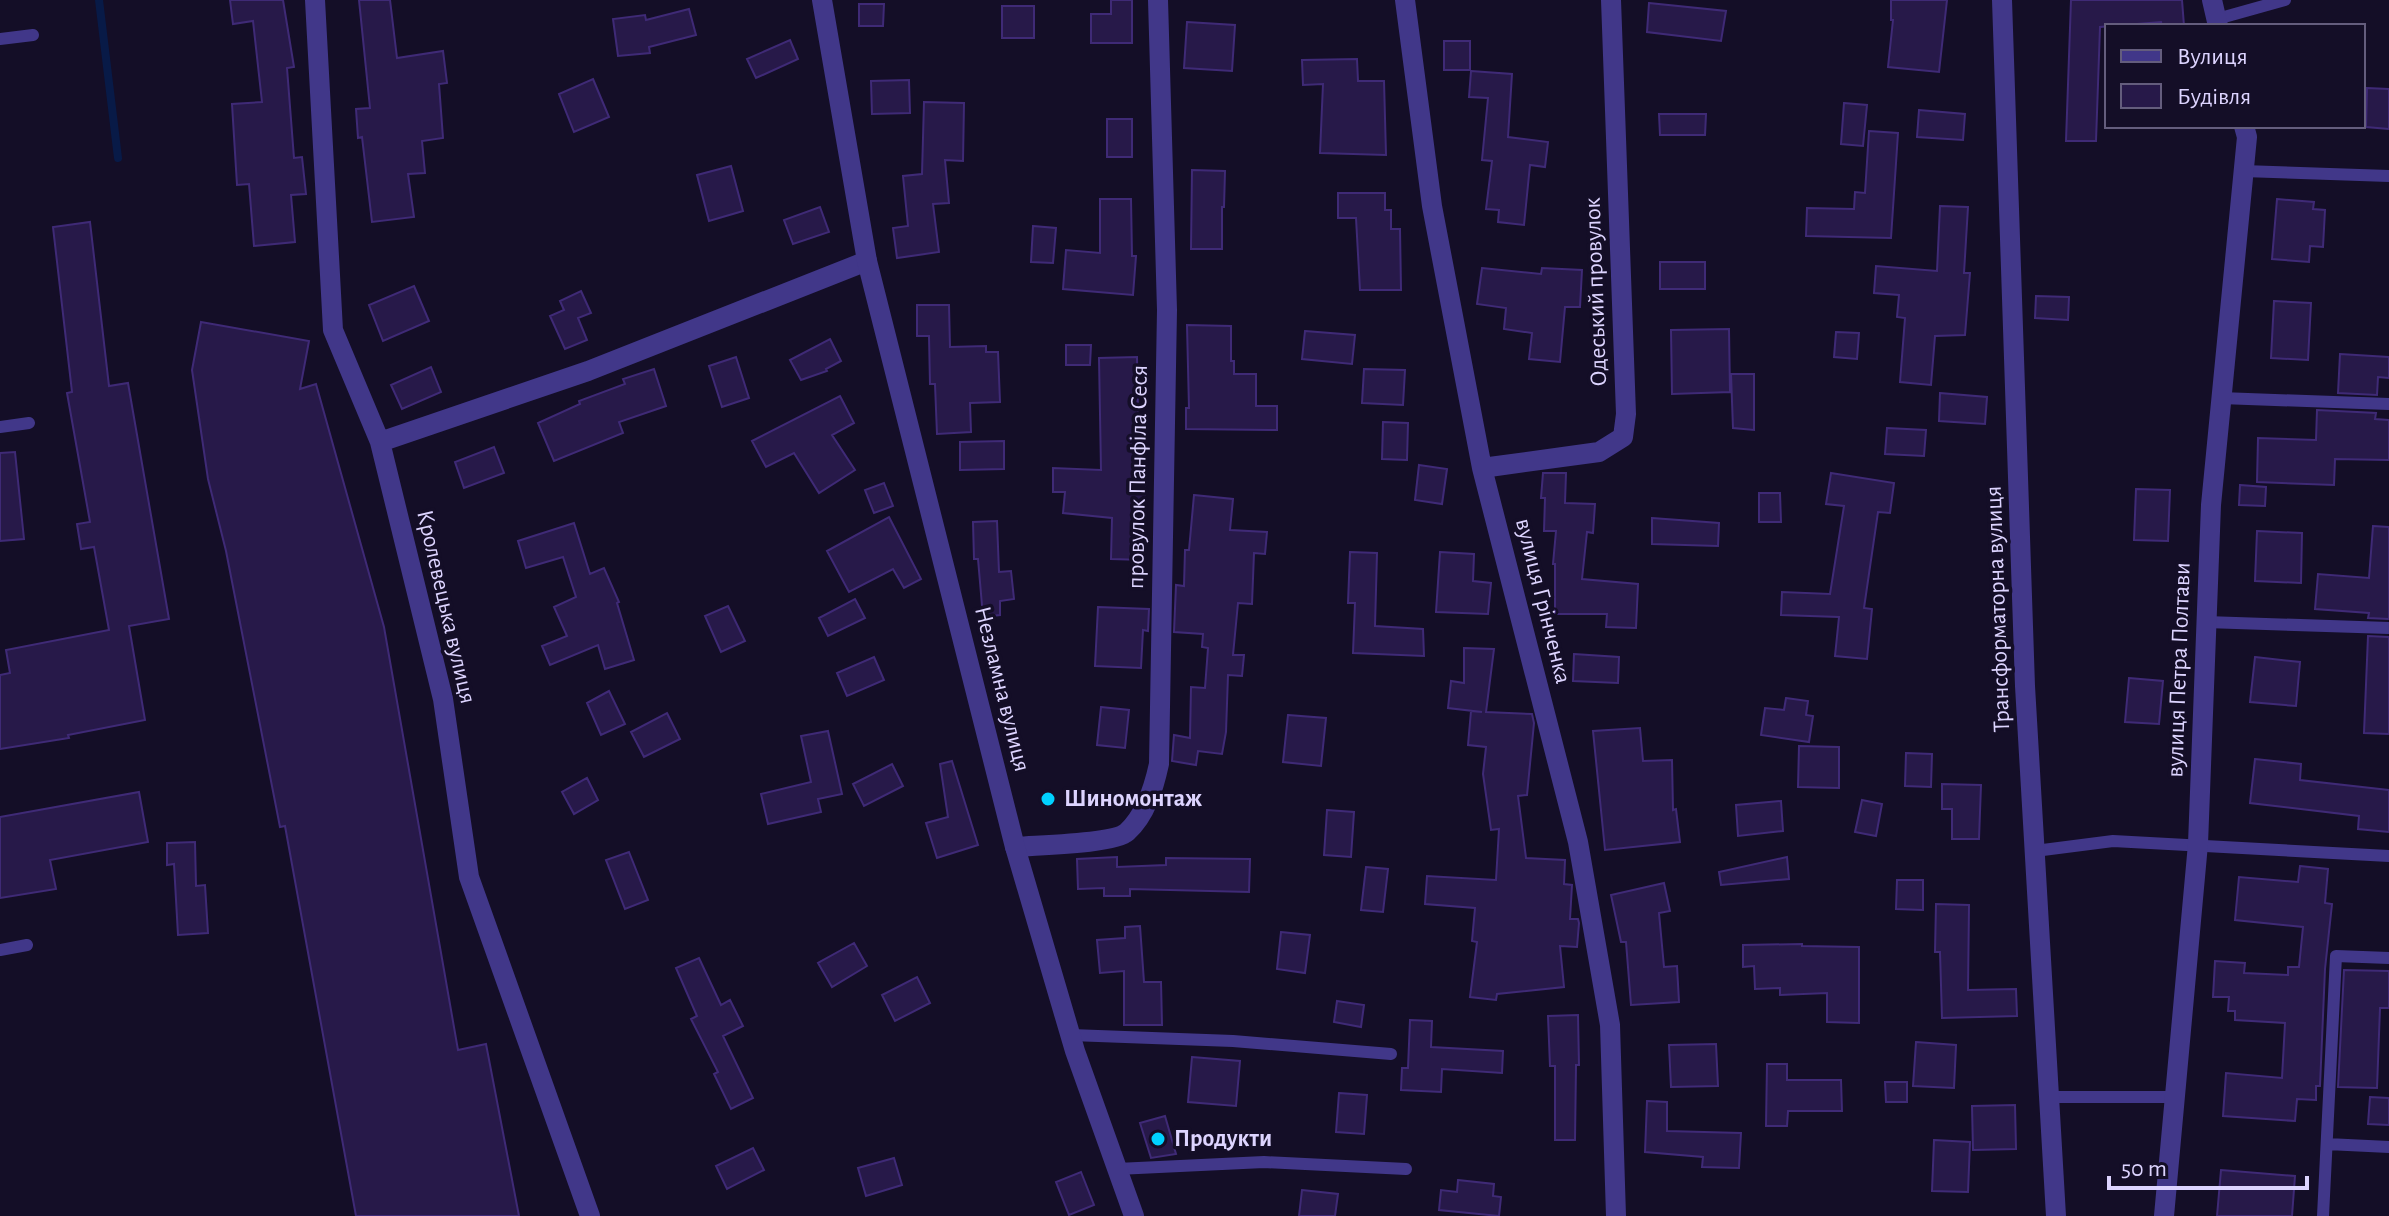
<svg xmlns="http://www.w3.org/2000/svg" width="2389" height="1216" viewBox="0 0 2389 1216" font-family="'Alegreya Sans',sans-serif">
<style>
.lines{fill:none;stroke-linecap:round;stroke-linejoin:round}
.stream{stroke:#081a47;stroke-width:8}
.building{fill:#271949;stroke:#3f2a76;stroke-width:2}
.service{stroke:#413789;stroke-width:12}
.minor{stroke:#413789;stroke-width:20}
.tertiary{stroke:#413789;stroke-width:20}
.poi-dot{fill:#00d1ff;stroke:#140e27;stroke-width:3}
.labels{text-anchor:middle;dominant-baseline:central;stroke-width:7;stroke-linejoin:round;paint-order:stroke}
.street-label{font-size:24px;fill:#ddd4ff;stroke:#140e27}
.poi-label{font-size:24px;font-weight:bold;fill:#ddd4ff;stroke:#140e27;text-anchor:start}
</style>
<rect width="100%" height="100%" fill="#140e27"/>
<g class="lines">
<path class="stream" d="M99,0L118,158"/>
</g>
<path class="building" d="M230,0H283L294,67L287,68L294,158L302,157L306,194L291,195L295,242L254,246L249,184L237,185L232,104L262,102L253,21L233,24Z
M359,0H390L397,58L443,51L447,83L439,84L443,138L422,141L425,173L408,174L414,217L372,222L362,137L358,138L356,109L370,108Z
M1111,0H1132V43H1091V14H1111Z
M1891,0H1947L1939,72L1888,67L1893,20H1891Z
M2071,0H2182L2184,26H2162L2161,22L2100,27L2096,141H2066Z
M1649,3L1726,11L1721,41L1647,32Z
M859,4H884L883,26H859Z
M1002,6H1034V38H1002Z
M689,9L696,35L649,47L650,53L618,56L613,19L645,15L646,20Z
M1187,22L1235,25L1232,71L1184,68Z
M790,40L798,59L756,78L747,59Z
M1444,41H1470V70H1444Z
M1357,59L1358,81H1384L1386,155L1320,153L1323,84L1303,85L1302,60Z
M1471,71L1512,74L1508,137L1548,142L1545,167L1530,165L1524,225L1498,222L1499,210L1486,209L1492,161L1482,160L1488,98L1469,97Z
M593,79L609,117L574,132L559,94Z
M909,80L910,113L872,114L871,81Z
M2367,88L2389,89V129L2366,127Z
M924,102L964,103L963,161L945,160L949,203L933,204L939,252L897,258L893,228L908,226L903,176L922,174Z
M1844,103L1867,105L1863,146L1841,144Z
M1919,110L1965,114L1963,140L1917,137Z
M1659,114H1706L1705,135H1660Z
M1107,119H1132V157H1107Z
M1869,131L1898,133L1891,238L1806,236L1807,208L1854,209L1855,192L1865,193Z
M731,166L743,211L709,221L697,175Z
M1192,170L1225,171L1224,207H1222V249H1191Z
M1338,193H1385V210H1391V229H1400L1401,290H1360L1356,218H1338Z
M1100,199H1131L1132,256H1136L1133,295L1063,289L1066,250L1100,253Z
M2277,199L2314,202L2313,209L2325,210L2323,247L2310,246L2309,262L2272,259Z
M1940,206L1968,207L1964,273H1970L1965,335L1935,336L1931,385L1900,382L1905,318L1897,317L1899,295L1874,293L1876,266L1937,271Z
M820,207L829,232L793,244L784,220Z
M90,222L109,386L128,383L169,619L129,626L145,720L68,735L69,738L0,749V675L10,673L6,650L109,630L94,547L81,549L77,524L90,522L67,393L72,392L53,227Z
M1033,226L1056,228L1053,263L1031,262Z
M1660,262H1705V289H1660Z
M1482,268L1541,274L1542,268L1582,270L1580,307H1565L1560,362L1529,359L1532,333L1504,329L1506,308L1477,304Z
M414,286L429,321L383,341L369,305Z
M581,291L591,313L578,318L587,340L565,349L550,316L564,310L560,301Z
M2036,296L2069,297L2068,320L2035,318Z
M2274,301L2311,303L2308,360L2271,358Z
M917,305H949L950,347L986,346V352H998L1000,402L970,403L971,432L937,434L935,384H930L929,336H917Z
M201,322L309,341L300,389L316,384L384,627L458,1050L486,1044L519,1216H356L285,826L280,827L226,551L208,479L192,370Z
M1187,325L1231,326V361H1234V374H1256V406H1277V430L1186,429V408H1189Z
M1729,329L1730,392L1672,394L1671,330Z
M1305,331L1355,335L1352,364L1302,359Z
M1836,332L1859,333L1857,359L1834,357Z
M830,339L841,361L826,369L827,371L801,380L790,360Z
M1066,345H1091L1090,365H1066Z
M2340,354L2389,357V378L2378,377L2377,395L2338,393Z
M736,357L749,398L722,407L709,366Z
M1137,357L1139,471H1145L1144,560L1111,559L1112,518L1063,513L1065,492H1053V468L1101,470L1099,358Z
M431,367L441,392L402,409L391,385Z
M654,369L666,406L619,422L623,433L554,461L538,423L580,404L579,401L625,384L623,379Z
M1364,369L1405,370L1403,405L1362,403Z
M1731,374H1754V430L1733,428Z
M1940,393L1987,397L1985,424L1939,421Z
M840,396L854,423L832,435L855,470L819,493L794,453L766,467L752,441Z
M2317,410L2376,413L2375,419L2389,420V460L2335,459L2334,485L2257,482L2258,438L2316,440Z
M1383,422L1408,423L1407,460L1382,459Z
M1887,428L1926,430L1924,456L1885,454Z
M1004,441V469L960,470V442Z
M494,447L504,473L464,488L455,462Z
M15,452L24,539L0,541V453Z
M1419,465L1447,469L1442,504L1415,500Z
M1543,473H1566L1565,503L1595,504L1593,533L1587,532L1582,579L1638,584L1636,628L1606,627L1607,614H1555V564H1553L1556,531H1544L1545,498H1541Z
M1831,473L1894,483L1890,513L1878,512L1864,608L1872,609L1867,659L1835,656L1839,617L1781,615L1782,592L1830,594L1844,506L1826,504Z
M884,483L893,506L874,513L865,490Z
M2240,485L2266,487L2265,506L2239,505Z
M2136,489L2170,490L2168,541L2134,540Z
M1759,493H1780L1781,522H1759Z
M1194,495L1233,499L1230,530L1267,532L1265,554L1254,553L1252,604L1238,603L1233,655H1244L1242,676L1228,675L1226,732L1222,754L1198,751L1196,765L1172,761L1174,735L1190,738L1191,687L1205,688L1208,648L1202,647L1203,634L1174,632L1176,585L1184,586L1185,550H1189Z
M889,517L921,579L904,588L893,569L849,592L827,551Z
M1652,518L1719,523L1718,546L1652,544Z
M997,521L999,572L1011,571L1014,599L1000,601V615L983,617L978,559H974L973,522Z
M574,523L590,574L604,568L619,602L617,603L634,660L605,669L598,645L550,665L542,646L567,636L554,607L576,597L563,557L526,568L518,541Z
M2373,526L2389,527V619L2368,618L2369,613L2315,609L2318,574L2369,578Z
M2257,531L2302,533L2301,583L2255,581Z
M1350,552L1377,553L1375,626L1423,629L1424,656L1353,653L1355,603H1348Z
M1440,552L1474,554L1473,581L1491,583L1488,614L1436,612Z
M855,599L865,618L828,636L819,618Z
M728,606L745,641L721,652L705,616Z
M1098,607L1149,609L1148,631L1143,630L1141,668L1095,666Z
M2368,636L2389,637V734L2364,733Z
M1464,648L1494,649L1486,712L1532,714L1534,723L1527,795L1518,796L1526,858L1565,860L1564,884L1572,885L1570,919H1578L1579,923L1577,947L1560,946L1564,987L1497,994L1496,1000L1470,997L1477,942L1472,941L1475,908L1425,904L1427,876L1496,880L1499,829L1491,830L1483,774L1486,747L1468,745L1471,711L1482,712L1448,708L1451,681L1464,683Z
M1574,654L1619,657L1618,683L1573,681Z
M874,657L884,680L847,696L837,673Z
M2255,657L2300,662L2296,706L2250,702Z
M2129,678L2163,681L2159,724L2125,722Z
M609,691L625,724L601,735L587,703Z
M1786,698L1808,701L1806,715L1813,716L1809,742L1761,735L1765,708L1784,710Z
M1101,707L1129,710L1125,748L1097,745Z
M667,713L680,739L644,757L631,732Z
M1288,715L1326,718L1321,766L1283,762Z
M1640,728L1643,761L1672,760L1673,810L1676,809L1680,842L1605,850L1593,731Z
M828,731L842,794L818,799L821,812L768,824L761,794L811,782L801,736Z
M1799,746L1839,747V788L1798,787Z
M1906,753L1932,754L1931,787L1905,786Z
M2255,759L2301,764L2300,780L2389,790V832L2358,829L2359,816L2250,803Z
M952,761L978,845L937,858L926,823L948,817L940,764Z
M892,764L903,786L864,806L853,784Z
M587,778L598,800L574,814L562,792Z
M1942,784L1981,785L1979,839H1952V809H1942Z
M139,792L148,842L50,860L56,889L0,898V817Z
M1862,800L1882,804L1876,836L1855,832Z
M1781,801L1783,831L1738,836L1736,805Z
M1327,810L1354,812L1351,857L1324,855Z
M195,842L196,886L205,885L208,933L178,935L174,864L167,865V843Z
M629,852L648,900L625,909L606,860Z
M1117,857V867L1166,865V858L1250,859L1249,892L1130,889V896H1104V888L1078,889L1077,859Z
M1787,857L1789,879L1721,885L1719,872Z
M2300,866L2328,869L2325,903L2332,904L2325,969L2320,1086H2316V1100L2297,1099L2295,1121L2223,1116L2226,1073L2282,1078L2285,1023L2235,1020V1011H2228L2229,997H2213L2215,961L2245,963L2244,973L2288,975V967H2299L2303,927L2235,920L2239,877L2298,882Z
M1366,867L1388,869L1383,912L1361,910Z
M1897,880H1923V910L1896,909Z
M1664,883L1670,911L1659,913L1664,967L1677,966L1679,1002L1631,1005L1626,942H1621L1611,895Z
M1936,904L1969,905L1968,990L2016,989L2017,1016L1942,1018L1940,952H1935Z
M1140,926L1144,982H1161L1162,1025H1124V971L1100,973L1097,940L1125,938V927Z
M1281,932L1310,935L1305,973L1277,969Z
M854,943L867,966L832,987L818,963Z
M1802,944V946L1859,947V1023L1827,1022V993L1780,995V988L1755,989L1754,966L1743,967V945Z
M699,958L721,1005L730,1000L743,1026L723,1036L753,1098L731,1109L714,1074L718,1072L691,1019L697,1016L676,968Z
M2344,970L2389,971V1008H2380L2377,1088L2338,1087Z
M917,977L930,1003L895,1021L882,995Z
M1337,1001L1364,1005L1361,1027L1334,1022Z
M1578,1015L1579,1065H1576L1575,1140H1555V1066H1550L1548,1016Z
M1410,1020L1432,1021L1431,1047L1503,1051L1502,1073L1442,1069L1441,1092L1401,1090L1402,1068H1408Z
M1916,1042L1956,1045L1954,1088L1913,1086Z
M1716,1044L1718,1086L1671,1087L1669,1045Z
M1192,1057L1240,1061L1236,1106L1188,1102Z
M1767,1064H1787V1080H1841L1842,1111H1788L1787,1126H1766Z
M1885,1082H1907V1102H1886Z
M1339,1093L1367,1095L1364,1134L1336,1132Z
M2370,1097L2389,1098V1125L2368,1124Z
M1647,1101L1667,1102V1131L1741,1133L1739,1168L1702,1167L1703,1157L1645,1152Z
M2015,1105L2016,1149L1973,1150L1972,1106Z
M1165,1116L1176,1154L1151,1158L1140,1123Z
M1934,1140L1970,1142L1968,1192L1932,1191Z
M753,1148L764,1170L727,1189L716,1166Z
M894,1158L902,1185L866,1196L858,1168Z
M2221,1170L2295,1176L2292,1216H2217Z
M1081,1172L1094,1205L1069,1215L1056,1182Z
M1458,1180L1494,1184L1493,1196L1501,1197L1499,1216L1439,1210L1441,1190L1457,1192Z
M1302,1190L1338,1194L1335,1216H1299Z"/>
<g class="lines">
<path class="service" d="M2217,19L2285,0
M0,39L33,35
M2243,171L2389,176
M2221,398L2389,404
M0,427L29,423
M2206,622L2389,628
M2035,851L2113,841L2389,856
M0,950L27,945
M1071,1035L1233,1041L1391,1054
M2049,1097H2175
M2327,1144L2389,1147
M1117,1169L1264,1162L1406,1169
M2323,1216L2336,956L2389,958"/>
<path class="minor" d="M315,0L333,330L380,442L443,699L469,877L590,1216
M1405,0L1432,206L1482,468L1578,842L1610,1025L1616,1216
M2002,0L2025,686L2056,1216
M2212,0L2218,26
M380,442L588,371L867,261
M1482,468L1599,452L1623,437L1626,414L1611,0
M1015,847C1037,845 1114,844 1127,832C1146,815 1154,787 1159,764L1167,310L1158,0
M2164,1216L2198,844L2211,505L2247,137L2244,126"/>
<path class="tertiary" d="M822,0L867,261L1015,847L1075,1051L1134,1216"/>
</g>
<g class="poi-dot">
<circle cx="1048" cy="799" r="8"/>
<circle cx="1158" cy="1139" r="8"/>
</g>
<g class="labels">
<g class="street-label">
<text transform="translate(1596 292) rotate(-92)">Одеський провулок</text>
<text transform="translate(1138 477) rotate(-89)">провулок Панфіла Сеся</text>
<text transform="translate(1543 601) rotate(76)">вулиця Грінченка</text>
<text transform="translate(446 607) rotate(77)">Кролевецька вулиця</text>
<text transform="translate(1998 609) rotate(-92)">Трансформаторна вулиця</text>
<text transform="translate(2179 670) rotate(-88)">вулиця Петра Полтави</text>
<text transform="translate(1002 689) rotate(76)">Незламна вулиця</text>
</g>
<g class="poi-label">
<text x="1064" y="799">Шиномонтаж</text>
<text x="1174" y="1139">Продукти</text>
</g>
</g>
<rect x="2105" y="24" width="260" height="104" fill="#140e27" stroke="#645d7d" stroke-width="2"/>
<rect x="2121" y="50" width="40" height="12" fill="#413789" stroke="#645d7d" stroke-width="2"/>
<text x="2177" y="64" font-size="24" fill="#ddd4ff">Вулиця</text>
<rect x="2121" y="84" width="40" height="24" fill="#271949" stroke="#645d7d" stroke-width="2"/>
<text x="2177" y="104" font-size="24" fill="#ddd4ff">Будівля</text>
<path d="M2109 1176v12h198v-12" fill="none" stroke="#ddd4ff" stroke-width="4"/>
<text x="2121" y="1176" font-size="24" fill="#ddd4ff" stroke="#140e27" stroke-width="6" paint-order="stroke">50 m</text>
</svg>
